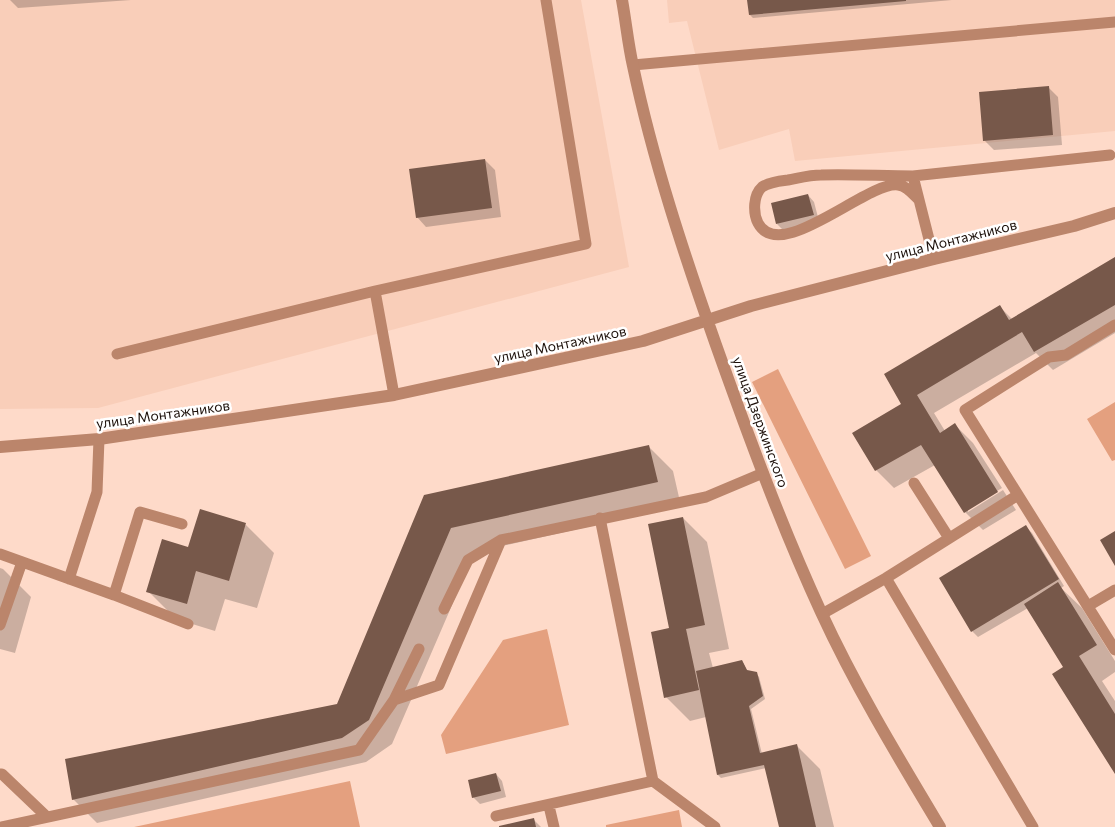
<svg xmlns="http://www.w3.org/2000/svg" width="1115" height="827" viewBox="0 0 1115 827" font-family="Commissioner,sans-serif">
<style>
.built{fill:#f9ceb9}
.green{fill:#e4a07f}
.shadow{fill:#0003}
.building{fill:#77584a}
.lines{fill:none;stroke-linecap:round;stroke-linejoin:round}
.service{stroke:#bb856b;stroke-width:11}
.tertiary{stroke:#bb856b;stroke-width:12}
.labels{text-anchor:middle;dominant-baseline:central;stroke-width:5;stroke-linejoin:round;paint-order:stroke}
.street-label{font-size:14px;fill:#1b0f09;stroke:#fff}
</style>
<rect width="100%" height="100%" fill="#fedac9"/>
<path class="built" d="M0,0H581L629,267L98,408L0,409Z
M667,0H1115V131L795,161L789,129L719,150L687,21L669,23Z"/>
<path class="green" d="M778,369L871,556L845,569L752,382Z
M1115,402V460L1112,461L1087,419Z
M547,629L569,725L446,754L441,735L503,640Z
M350,781L360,827H134Z
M679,810L682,827H606V825Z"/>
<path class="shadow" d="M10,0H131L18,8Z
M749,0H952L753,18L750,15Z
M1048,87L1058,97L1062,145L994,150L984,140Z
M485,160L495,170L501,217L426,227L417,217Z
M808,195L814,202L819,221L783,230L777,224Z
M1115,259V333L1053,370L1036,353L934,413L945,431L955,425L973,443L1002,488L968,509V512L1003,490L1016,510L983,530L965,512L935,465L894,488L876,470L903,404L1000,307L1012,319Z
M649,447L673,471L681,506L475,552L392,744L366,762L97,823L73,799L338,706L425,496Z
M683,518L707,542L729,649L709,653L713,668L742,661L748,672L756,673L759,677L765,699L751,709L762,754L796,745L820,769L834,827H780L766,768L721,778L718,775L706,717L690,721L666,697L671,629Z
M246,525L274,553L257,608L225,599L215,631L176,619L148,591L189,548Z
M1026,527L1032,533L1064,586L1061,588L1082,608L1115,661V672L1102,681L1115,701V771L1065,667L1028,608L978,637L972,631Z
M0,568L3,569L31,597L15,653L0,649Z
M496,774L502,781L506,797L480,804L473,797Z
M534,820L541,827H501Z"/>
<path class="building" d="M747,0H906V1L749,15Z
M1049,86L1053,135L983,141L979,92Z
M485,159L492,208L416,218L409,169Z
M808,194L814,215L776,224L771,203Z
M1115,257V305L1034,352L1022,332L917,395L940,433L955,423L998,492L964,513L921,445L875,471L852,433L901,404L884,374L1000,305L1009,320Z
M649,445L658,482L451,528L369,720L342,738L72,800L65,759L337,704L424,495Z
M200,509L246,523L229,581L196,571L187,604L146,592L162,539L188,547Z
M683,517L705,625L686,629L699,690L664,698L651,632L669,628L648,524Z
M1026,525L1059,579L971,632L939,578Z
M1115,531V566L1100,540Z
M1058,582L1097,645L1079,656L1115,714V774L1052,674L1063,667L1024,604Z
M742,660L747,670L757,672L763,696L749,706L760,753L797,744L816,827H779L764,765L717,775L696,671Z
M496,773L501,791L472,798L468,780Z
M534,818L536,827H499V826Z"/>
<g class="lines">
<path class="service" d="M633,65L1115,22
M913,176L1110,155
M919,200C913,194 907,186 898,185C867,181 780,265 758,223C753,213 753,195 762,187C769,182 780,181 788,180C799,178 810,175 821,175C852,174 882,176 913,176L934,259
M1115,325L1066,355L1049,357L965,410L1115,650
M117,354L375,291
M394,395L375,291L586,244L546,0
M914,483L949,538
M600,518L653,781L715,827
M0,554L114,595L188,624
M886,578L1033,827
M69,579L97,492L99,439
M114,595L140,512L182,524
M1088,606L1115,590
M444,609L468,560L501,540L706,497L763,473
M822,614L886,578L1018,495
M0,625L22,562
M394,700L419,649
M0,774H2L46,816
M549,806L554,827
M496,816L653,781
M2,827L359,750L394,700L439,685L501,540"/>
<path class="tertiary" d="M622,0C626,22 628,44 633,66C653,161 684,254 716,345C748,435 781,525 821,612C855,686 898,757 940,827
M0,447L99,439L394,395L643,341L751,306L934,259L1074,226L1115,213"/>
</g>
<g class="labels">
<g class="street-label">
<text transform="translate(951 240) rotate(-14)">улица Монтажников</text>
<text transform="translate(560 344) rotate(-12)">улица Монтажников</text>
<text transform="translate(163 414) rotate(-8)">улица Монтажников</text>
<text transform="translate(761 422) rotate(70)">улица Дзержинского</text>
</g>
</g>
</svg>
